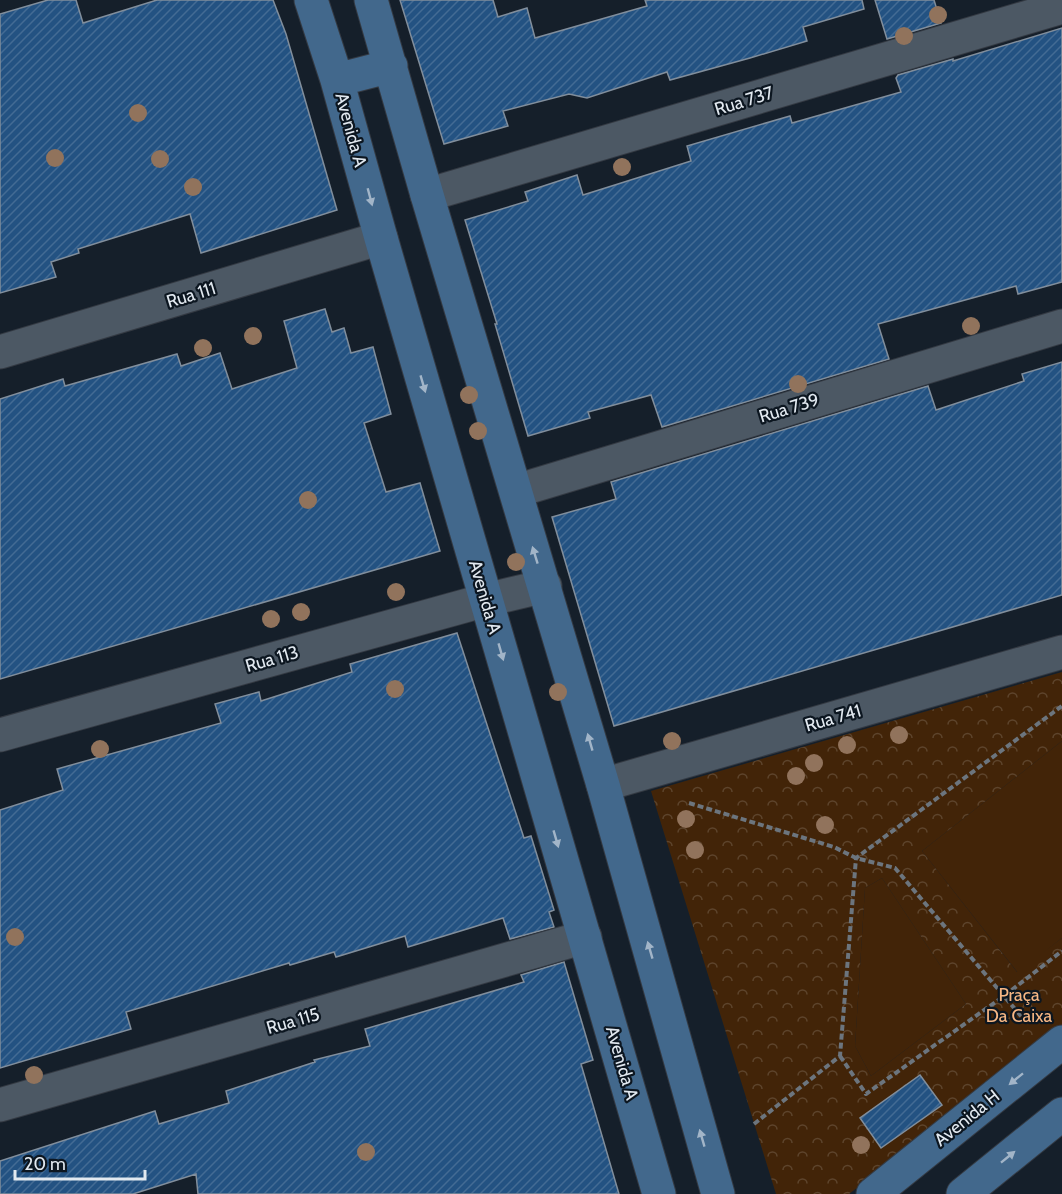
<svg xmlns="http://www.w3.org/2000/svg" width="1062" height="1194" viewBox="0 0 1062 1194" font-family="Cabin,sans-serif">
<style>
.grass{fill:#422408}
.park{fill:url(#park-crowns);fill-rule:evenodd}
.building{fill:url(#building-hatch);stroke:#818e9c;stroke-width:1.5}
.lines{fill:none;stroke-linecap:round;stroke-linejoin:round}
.street-casing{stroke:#343a43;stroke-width:35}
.secondary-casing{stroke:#343a43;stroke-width:35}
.path{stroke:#6c757e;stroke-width:4;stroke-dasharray:6 3;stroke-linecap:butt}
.street{stroke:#4c5864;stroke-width:33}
.secondary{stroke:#42688c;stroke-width:33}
.tree{fill:#91735c}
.oneway{fill:#a2b5c8}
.labels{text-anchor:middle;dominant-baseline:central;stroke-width:4.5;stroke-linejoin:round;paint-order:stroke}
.street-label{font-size:18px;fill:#e2e9f0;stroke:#0c1620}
.park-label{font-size:18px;fill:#f7b784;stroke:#0c1620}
</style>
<defs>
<pattern id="park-crowns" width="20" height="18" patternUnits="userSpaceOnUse" patternTransform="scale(1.5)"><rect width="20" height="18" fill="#422408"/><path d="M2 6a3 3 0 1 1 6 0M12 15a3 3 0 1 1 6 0" fill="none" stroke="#5d442c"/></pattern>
<pattern id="building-hatch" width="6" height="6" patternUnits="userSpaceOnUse" patternTransform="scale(1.5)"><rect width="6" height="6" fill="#235282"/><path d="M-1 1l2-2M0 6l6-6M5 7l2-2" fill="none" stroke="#436b94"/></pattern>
</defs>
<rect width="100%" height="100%" fill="#151f2a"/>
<path class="grass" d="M1062,741V938L1018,973L922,851Z
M882,878L966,1004L871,1076L855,1046L865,888Z"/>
<path class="park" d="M1062,672V741L922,851L1017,972L1062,938V1030L849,1194H776L651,791ZM882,878L966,1004L871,1076L855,1046L865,888Z"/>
<path class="building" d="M48,0H76L83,23L157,0H273L286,34L337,210L201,253L190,214L78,249L79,253L51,262L56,277L0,293V14Z
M400,0H493L498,17L527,8L535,38L647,6L645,0H862L864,9L803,27L807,41L750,58L670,80L667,72L587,98L569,94L503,111L508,126L444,144Z
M875,0H934L941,23L887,39Z
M1062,28V282L1018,294L1016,286L878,324L889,359L662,427L651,395L588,412L590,418L528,436L495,324H497L465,220L528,201L525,192L577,175L583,195L691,161L687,146L790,116L792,123L901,92L896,78L898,75L953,59V61Z
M325,309L332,332L344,328L351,353L373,347L391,414L364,423L386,492L420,483L440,551L0,679V399L63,379L65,386L177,354L181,366L220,353L232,389L297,368L284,321Z
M1062,362V595L614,726L552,517L616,499L611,482L928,386L936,410L1024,381L1022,374Z
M457,633L524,838L531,836L554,910L549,912L554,927L510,939L503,918L408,947L405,936L336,957L334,952L290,965L289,963L126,1012L131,1029L0,1068V810L63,790L57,769L221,723L215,704L259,692L261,701L352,672L350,664Z
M564,962L593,1060L581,1064L619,1194H198L196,1174L133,1194H0V1161L155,1111L159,1124L229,1103L226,1091L315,1062L314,1060L370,1046L365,1029L524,982L521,975Z
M920,1075L942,1105L881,1148L860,1118Z"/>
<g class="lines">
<g class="street-casing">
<path id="street" d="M427,195L1062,7
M0,352L381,238
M516,491L1062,326
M0,735L486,600L545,586
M603,785L1062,652
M0,1105L585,937"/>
</g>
<g class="secondary-casing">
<path id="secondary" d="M311,0L337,80L381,238L659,1194
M371,0L427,195L603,785L718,1194
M337,80L391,66
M873,1194L1062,1042
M963,1194L1062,1114"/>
</g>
<path class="path" d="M689,803L834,847L856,858L895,868L1026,1022
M840,1056L866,1094L1004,996L1062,951
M754,1124L840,1056L856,858L1062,706"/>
<use href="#street" class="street"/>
<use href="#secondary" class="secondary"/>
</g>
<g class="tree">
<circle cx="938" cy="15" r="9"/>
<circle cx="904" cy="36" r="9"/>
<circle cx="138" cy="113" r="9"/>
<circle cx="55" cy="158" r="9"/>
<circle cx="160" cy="159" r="9"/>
<circle cx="622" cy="167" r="9"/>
<circle cx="193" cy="187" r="9"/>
<circle cx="971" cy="326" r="9"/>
<circle cx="253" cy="336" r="9"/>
<circle cx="203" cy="348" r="9"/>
<circle cx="798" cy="384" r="9"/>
<circle cx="469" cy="395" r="9"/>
<circle cx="478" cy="431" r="9"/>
<circle cx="308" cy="500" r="9"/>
<circle cx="516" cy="562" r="9"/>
<circle cx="396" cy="592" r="9"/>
<circle cx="301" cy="612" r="9"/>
<circle cx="271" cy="619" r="9"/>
<circle cx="395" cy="689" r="9"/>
<circle cx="558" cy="692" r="9"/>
<circle cx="899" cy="735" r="9"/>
<circle cx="672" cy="741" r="9"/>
<circle cx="847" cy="745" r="9"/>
<circle cx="100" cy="749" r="9"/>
<circle cx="814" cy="763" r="9"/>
<circle cx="796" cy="776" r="9"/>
<circle cx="686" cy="819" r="9"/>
<circle cx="825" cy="825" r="9"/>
<circle cx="695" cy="850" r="9"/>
<circle cx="15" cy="937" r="9"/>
<circle cx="34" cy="1075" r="9"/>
<circle cx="861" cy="1145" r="9"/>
<circle cx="366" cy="1152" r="9"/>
</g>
<defs><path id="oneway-solid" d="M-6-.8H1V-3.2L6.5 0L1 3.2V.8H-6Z" transform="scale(1.5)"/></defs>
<g class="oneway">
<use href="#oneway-solid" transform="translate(370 197) rotate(75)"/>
<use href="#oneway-solid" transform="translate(423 384) rotate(74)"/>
<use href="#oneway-solid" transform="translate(535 555) rotate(-107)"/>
<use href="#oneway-solid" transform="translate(501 652) rotate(74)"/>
<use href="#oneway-solid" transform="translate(590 742) rotate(-106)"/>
<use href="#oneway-solid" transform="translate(556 839) rotate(74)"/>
<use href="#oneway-solid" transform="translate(650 950) rotate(-106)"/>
<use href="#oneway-solid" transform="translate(1016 1079) rotate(141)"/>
<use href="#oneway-solid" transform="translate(702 1138) rotate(-106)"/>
<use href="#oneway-solid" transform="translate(1008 1157) rotate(-39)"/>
</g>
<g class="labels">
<g class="street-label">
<text transform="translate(744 101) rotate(-17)">Rua 737</text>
<text transform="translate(351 130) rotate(75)">Avenida A</text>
<text transform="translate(191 295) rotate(-17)">Rua 111</text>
<text transform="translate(789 408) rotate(-17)">Rua 739</text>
<text transform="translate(485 597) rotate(74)">Avenida A</text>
<text transform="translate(272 659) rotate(-16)">Rua 113</text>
<text transform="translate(833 718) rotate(-16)">Rua 741</text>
<text transform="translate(293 1021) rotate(-16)">Rua 115</text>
<text transform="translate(622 1063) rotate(74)">Avenida A</text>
<text transform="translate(967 1118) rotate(-39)">Avenida H</text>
</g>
<g class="park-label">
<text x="1019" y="995">Praça<tspan x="1019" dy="21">Da Caixa</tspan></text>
</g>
</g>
<path d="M15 1170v9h130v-9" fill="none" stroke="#e2e9f0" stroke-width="3"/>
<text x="24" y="1170" font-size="18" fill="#e2e9f0" stroke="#0c1620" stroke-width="4.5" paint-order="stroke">20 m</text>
</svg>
